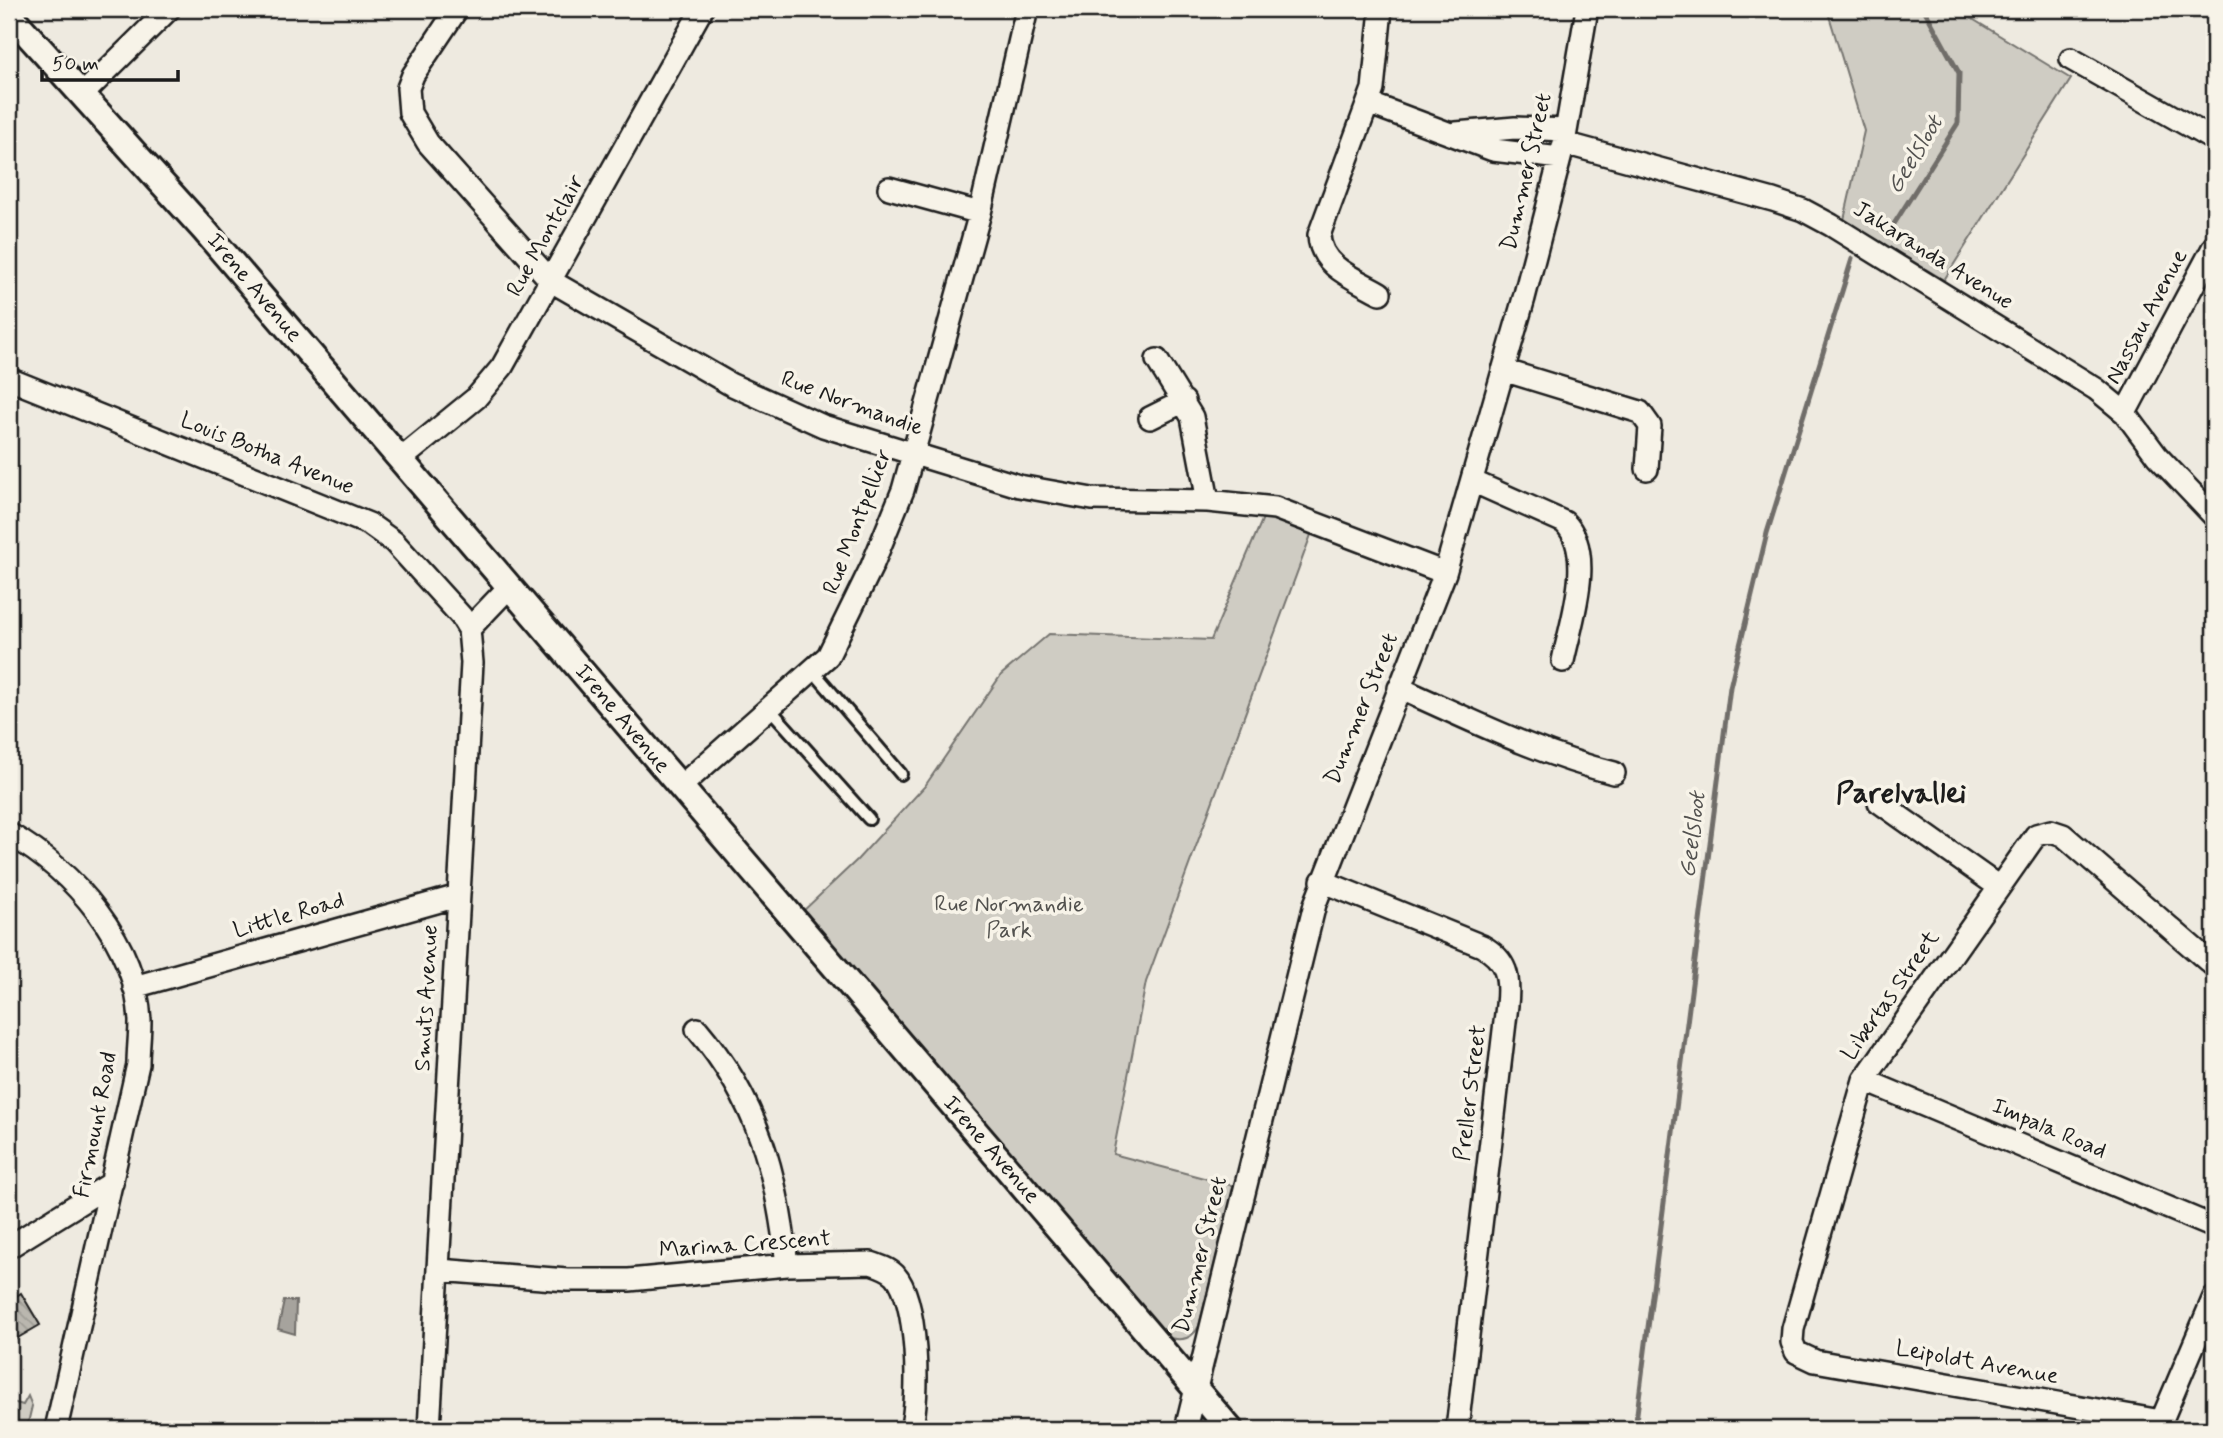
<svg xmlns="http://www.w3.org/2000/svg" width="2223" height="1438" viewBox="0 0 2223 1438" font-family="Mynerve,sans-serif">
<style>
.green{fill:#cfccc3;stroke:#767470;stroke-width:2}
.water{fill:#a6a39d;stroke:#6f6d69;stroke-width:2}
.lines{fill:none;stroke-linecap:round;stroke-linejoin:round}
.stream{stroke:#6f6d69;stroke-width:5}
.building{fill:url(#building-back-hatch);stroke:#1c1c1c;stroke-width:2}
.service-casing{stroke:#1c1c1c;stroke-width:16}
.minor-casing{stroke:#1c1c1c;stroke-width:26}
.tertiary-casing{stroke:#1c1c1c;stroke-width:30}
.service{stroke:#f7f3e8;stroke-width:10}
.minor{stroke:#f7f3e8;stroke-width:21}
.tertiary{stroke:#f7f3e8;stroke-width:24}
.labels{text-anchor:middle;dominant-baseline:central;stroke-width:7;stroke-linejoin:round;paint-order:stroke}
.street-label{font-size:23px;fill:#1c1c1c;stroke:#f7f3e8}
.park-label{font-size:23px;fill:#52514e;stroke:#f7f3e8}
.water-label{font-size:24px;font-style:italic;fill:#535250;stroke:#f7f3e8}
.district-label{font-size:30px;font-weight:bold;fill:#1c1c1c;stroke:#f7f3e8}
</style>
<defs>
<pattern id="building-back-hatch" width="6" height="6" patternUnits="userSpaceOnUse" patternTransform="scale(1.75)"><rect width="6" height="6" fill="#bab7af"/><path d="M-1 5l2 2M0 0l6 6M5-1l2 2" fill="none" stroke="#9f9d96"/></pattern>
</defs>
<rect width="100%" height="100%" fill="#eeeae0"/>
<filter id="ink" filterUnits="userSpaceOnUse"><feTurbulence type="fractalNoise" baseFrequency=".0143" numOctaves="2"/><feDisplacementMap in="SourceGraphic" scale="14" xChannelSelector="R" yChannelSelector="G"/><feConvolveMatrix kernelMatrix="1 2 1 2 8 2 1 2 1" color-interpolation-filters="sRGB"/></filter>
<g filter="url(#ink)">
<path class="green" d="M1827,9H1956L2071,79L1944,280L1844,220L1864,131Z
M1265,513L1312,532L1146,982L1113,1154L1234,1186L1199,1326C1192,1339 1183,1341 1169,1338L802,912L857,860L925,786L1001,675L1049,634L1211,640Z
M28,1396L32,1406L28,1423L18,1429H9V1401L23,1405Z"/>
<path class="water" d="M284,1301H296L295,1334L278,1329Z"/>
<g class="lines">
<path class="stream" d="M1887,235L1958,123L1959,73L1924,9
M1635,1429L1730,687L1767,533L1852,259"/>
</g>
<path class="building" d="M21,1293L40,1325L9,1343V1301Z"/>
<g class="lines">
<g class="service-casing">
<path id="service" d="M814,672L901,774
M770,709L869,819"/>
</g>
<g class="minor-casing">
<path id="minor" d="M457,9L413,75L408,88L410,113L428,143L551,281L730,384L823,426L1019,486L1092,499L1208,501L1275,508L1445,573
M2071,59L2214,140
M83,94L169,9
M1368,103L1493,150L1560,158
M1456,133L1515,128L1566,130
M1564,143L1773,200L1803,210L1831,225L2096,389L2125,413L2157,456L2214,516
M889,188L980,213
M1380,293C1356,279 1320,267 1319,235L1373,89L1381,9
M1157,360L1192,417L1208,501
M1503,370L1640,412L1650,426L1647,469
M9,379L369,524L394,542L461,616L469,629
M2125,413L2214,246
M1150,418L1184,401
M400,460L476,398L502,367L702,9
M1472,481L1564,522C1596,552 1571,622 1563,661
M1399,688C1469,719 1540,755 1614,773
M680,787L828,656L872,566L903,490L980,213L1027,9
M1879,802L1999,887
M9,834C74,871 136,942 140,1021C140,1035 138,1050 138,1064L56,1429
M1322,881L1482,946C1507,960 1510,977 1507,1005L1457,1429
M134,987L458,896
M697,1029C758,1101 777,1173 787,1265
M1864,1080L2214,1227
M9,1247L112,1183
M439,1270L567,1280H629L787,1265L871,1263C880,1266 889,1269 895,1275C918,1300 920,1398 911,1429
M2161,1421L1815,1361L1796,1352L1792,1342L1793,1329L1864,1080L2036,835L2051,831L2063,835L2214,966
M429,1429L472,663L469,629L510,586
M1186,1429L1315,904L1445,573L1524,298L1564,143L1587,9
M2158,1429L2214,1297"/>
</g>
<g class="tertiary-casing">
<path id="tertiary" d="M9,14L205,231L1230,1429"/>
</g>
<use href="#service" class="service"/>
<use href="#minor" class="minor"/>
<use href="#tertiary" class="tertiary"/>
</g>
</g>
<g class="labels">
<g class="street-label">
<text transform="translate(1527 172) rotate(-77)">Dummer Street</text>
<text transform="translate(546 236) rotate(-61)">Rue Montclair</text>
<text transform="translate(1933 256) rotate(32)">Jakaranda Avenue</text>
<text transform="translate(254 288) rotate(50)">Irene Avenue</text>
<text transform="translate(2147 317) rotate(-62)">Nassau Avenue</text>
<text transform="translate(852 404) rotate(20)">Rue Normandie</text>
<text transform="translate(267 454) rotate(22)">Louis Botha Avenue</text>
<text transform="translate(858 522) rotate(-69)">Rue Montpellier</text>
<text transform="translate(1362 709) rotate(-68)">Dummer Street</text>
<text transform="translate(622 719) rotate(50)">Irene Avenue</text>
<text transform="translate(289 916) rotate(-16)">Little Road</text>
<text transform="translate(1891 996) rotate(-55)">Libertas Street</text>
<text transform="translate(427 998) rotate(-87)">Smuts Avenue</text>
<text transform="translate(1471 1093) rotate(-83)">Preller Street</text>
<text transform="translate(96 1125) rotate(-79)">Firmount Road</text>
<text transform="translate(2049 1129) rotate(23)">Impala Road</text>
<text transform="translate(991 1150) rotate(49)">Irene Avenue</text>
<text transform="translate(745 1245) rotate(-4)">Marina Crescent</text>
<text transform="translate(1201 1255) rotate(-76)">Dummer Street</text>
<text transform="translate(1977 1363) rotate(10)">Leipoldt Avenue</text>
</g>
<g class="park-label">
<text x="1009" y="905">Rue Normandie<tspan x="1009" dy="26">Park</tspan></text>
</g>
<g class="water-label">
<text transform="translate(1915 155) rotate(-59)">Geelsloot</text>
<text transform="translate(1693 835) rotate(-83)">Geelsloot</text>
</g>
<g class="district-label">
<text x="1901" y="793">Parelvallei</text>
</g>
</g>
<rect width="2223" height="1438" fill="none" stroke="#f7f3e8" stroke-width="35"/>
<rect x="18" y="18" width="2188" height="1403" fill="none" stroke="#1c1c1c" stroke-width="2.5" filter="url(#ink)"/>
<path d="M42 70v10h136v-10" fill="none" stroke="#1c1c1c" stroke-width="3.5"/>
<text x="52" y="70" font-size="21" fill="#1c1c1c" stroke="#f7f3e8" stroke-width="5" paint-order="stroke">50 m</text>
</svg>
